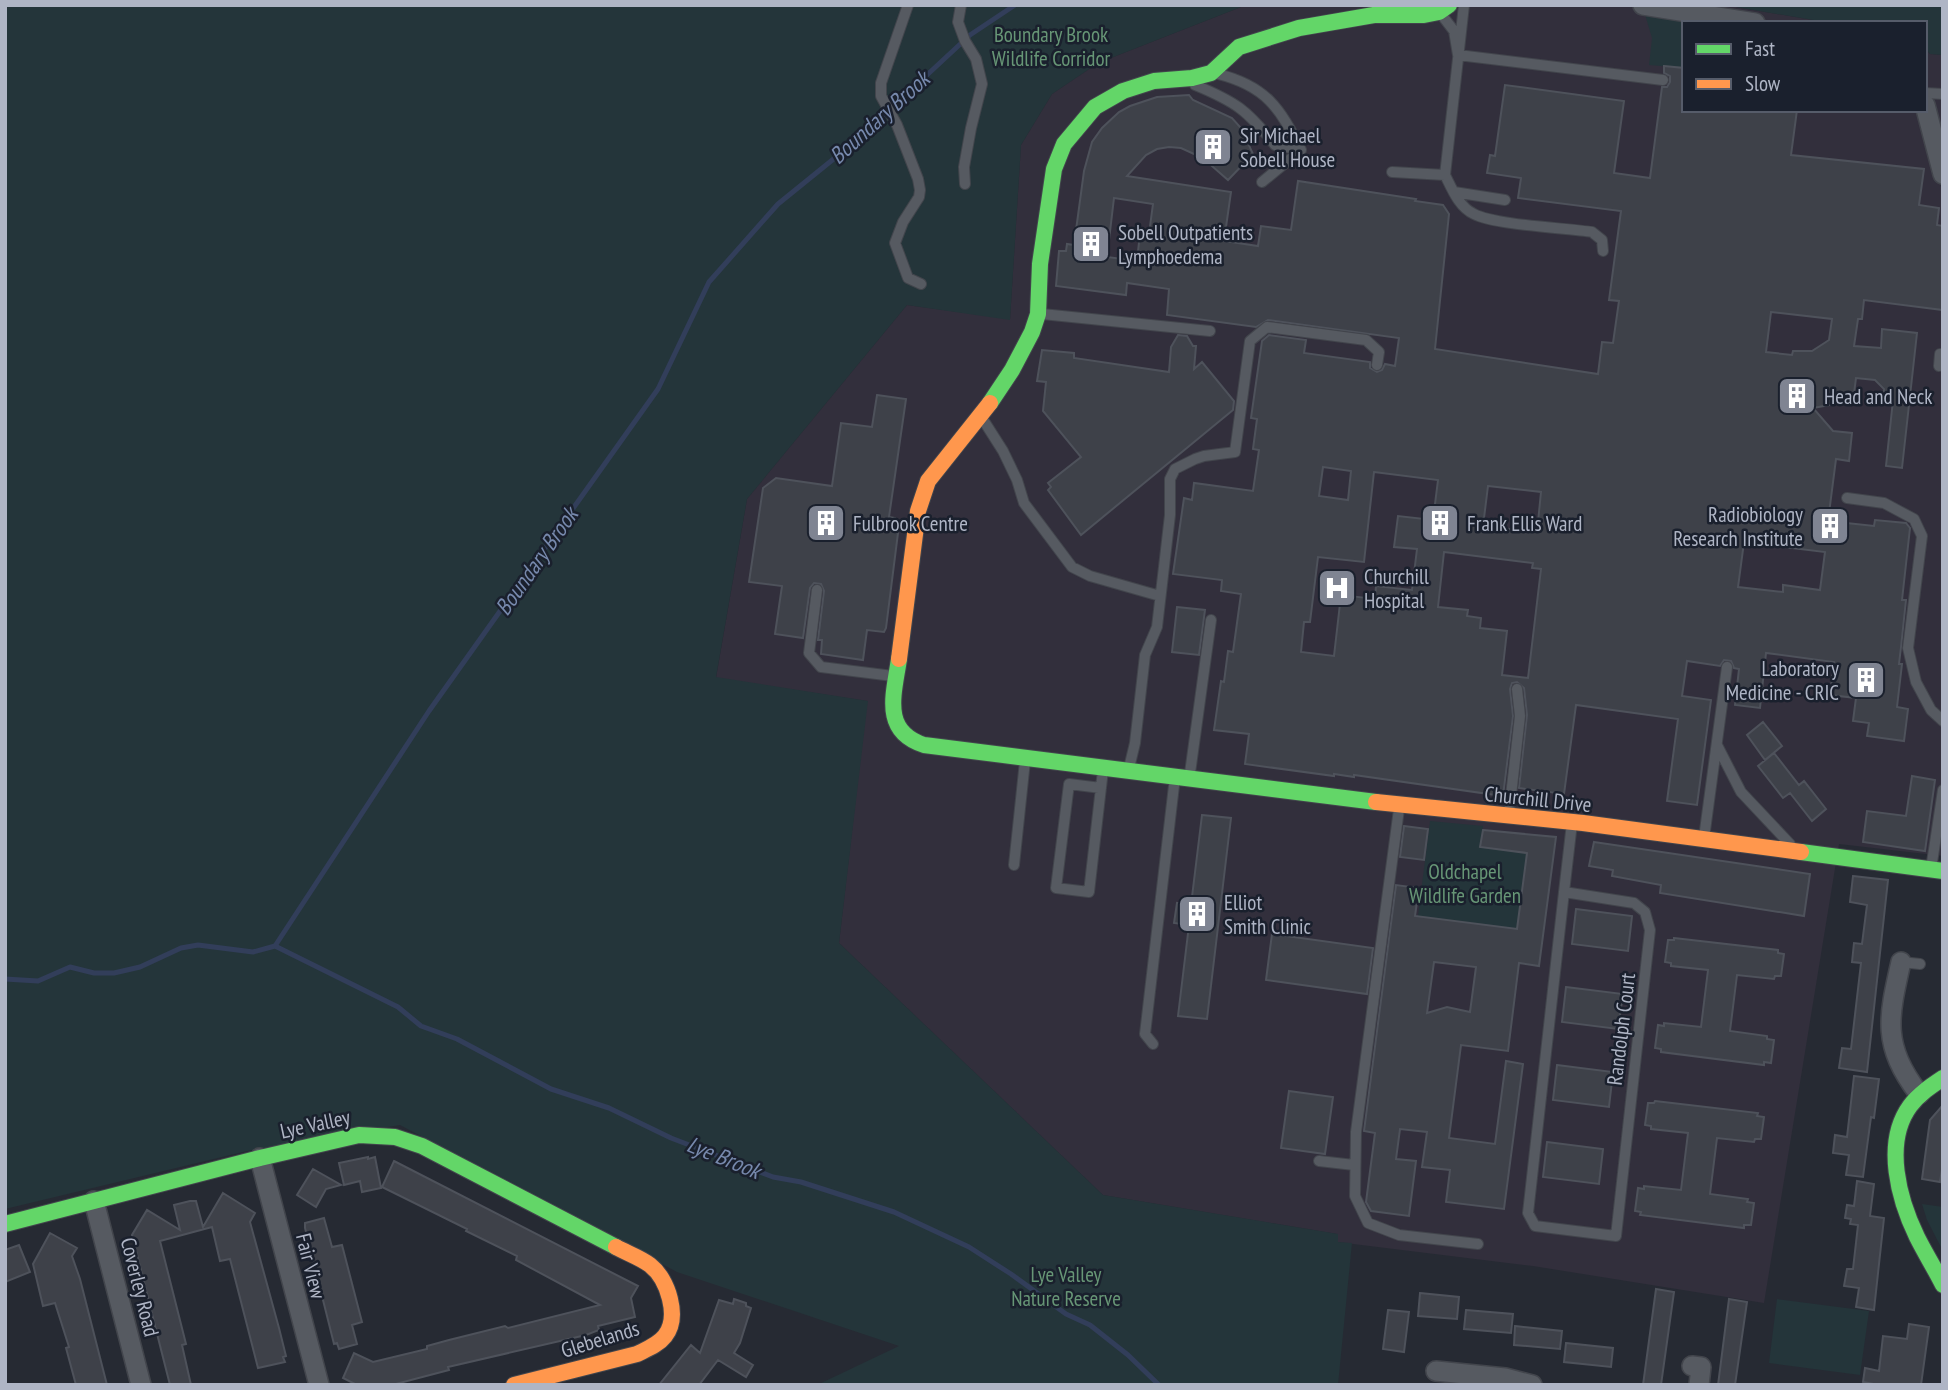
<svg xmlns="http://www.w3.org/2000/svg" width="1948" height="1390" viewBox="0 0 1948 1390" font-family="'PT Sans Narrow',sans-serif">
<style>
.medical{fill:#322f3c}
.green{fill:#24353a}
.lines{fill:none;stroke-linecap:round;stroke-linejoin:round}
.stream{stroke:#323e5a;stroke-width:5}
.building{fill:#3e4149;stroke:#4e525b;stroke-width:2;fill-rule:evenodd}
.lane-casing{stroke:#42454c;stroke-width:12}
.street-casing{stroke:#42454c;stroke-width:22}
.fast-casing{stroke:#42454c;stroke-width:18}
.slow-casing{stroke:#42454c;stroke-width:18}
.lane{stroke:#565a61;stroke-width:10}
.street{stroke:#565a61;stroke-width:19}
.fast{stroke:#63d668;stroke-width:16}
.slow{stroke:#ff974d;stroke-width:16}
.labels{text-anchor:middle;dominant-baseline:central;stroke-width:5;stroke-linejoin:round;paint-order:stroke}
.park-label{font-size:21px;fill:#679676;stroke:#1a202d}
.poi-label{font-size:21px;fill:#afb5c5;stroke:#1a202d;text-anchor:start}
.street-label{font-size:21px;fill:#afb5c5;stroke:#1a202d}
.water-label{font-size:23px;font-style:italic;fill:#7789ad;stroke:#1a202d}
</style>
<rect width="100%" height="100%" fill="#262a33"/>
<path class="medical" d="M1246,5H1724L1831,23H1684V110H1925V48L1930,54L1943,55V155L1931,158L1943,193V856L1839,844L1764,1303L1533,1266L1337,1242V1234L1103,1195L839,943L867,701L716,678L747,499L907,305L1010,319L1021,145L1052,94L1098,63Z"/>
<path class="green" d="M5,5H1246L1098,63L1052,94L1021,145L1010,320L907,305L747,499L716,677L868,701L839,943L1103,1195L1338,1234V1242L1352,1243L1338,1385H817L899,1346L677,1272L400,1125L247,1151L5,1209Z
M1724,5H1943V55L1930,54L1925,48V23H1831Z
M1644,11L1726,23H1684V68L1649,65L1652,38Z
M1430,821L1483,826L1481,847L1527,853L1517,929L1418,916Z
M1922,1204L1943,1207V1251L1927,1220Z
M1777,1299L1869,1311L1860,1375L1769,1363Z"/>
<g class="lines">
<path class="stream" d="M275,946L398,1007L421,1026L457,1039L551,1089L609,1108L671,1138L773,1177L801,1182L894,1212L969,1247L1011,1274L1066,1314L1090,1325L1128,1355L1159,1385
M5,979L38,981L70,967L94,973H114L140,967L181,948L198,945L253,952L275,946L429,711L658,389L709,282L778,204L857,140L970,35L1015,5"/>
</g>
<path class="building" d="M1664,66L1684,68V110H1797L1791,155L1924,169L1919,205L1939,208L1937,225L1943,226V310L1864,300L1862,319H1858L1854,346L1881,348L1882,329L1917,333L1902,468L1886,466L1893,400L1883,399L1884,389L1875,380L1856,378L1853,401L1813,408L1833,431L1852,433L1849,461L1836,459L1828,521L1874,526L1875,520L1906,523L1910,528L1902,600H1906L1901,647L1899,664H1902L1897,707L1908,709L1904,741L1867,736L1869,723L1853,721L1856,698L1830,695L1834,662L1766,653L1760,708L1735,705L1739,669L1734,668L1731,661L1724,660L1720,666L1687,661L1682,696L1711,700L1697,805L1667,801L1678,719L1576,705L1564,794L1519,788L1527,715L1524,688L1517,682L1512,683L1510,689L1513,716L1503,796L1354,775V777L1334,774V776L1245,764L1249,734L1214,730L1221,681L1224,682L1228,651L1233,652L1241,594L1221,591L1222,580L1173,574L1184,498L1192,500L1194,483L1253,491L1259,450L1253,449L1257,419L1251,418L1262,341L1269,335L1306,340L1304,353L1370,362V368L1377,372L1382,370L1385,364L1395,366L1399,338L1268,320L1256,327L1167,315L1169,289L1127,283L1126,295L1056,286L1059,251H1066L1067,244L1074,245L1084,171L1092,142L1102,128L1119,112L1130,106L1157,97L1189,95L1193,100L1232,118L1241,128L1253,154L1228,180L1196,152L1194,154L1181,148L1169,147L1157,149L1146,155L1127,176L1231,192L1224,241L1258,246L1261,226L1291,230L1298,181L1416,199L1415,201L1443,205L1449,214L1435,349L1598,374L1602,342L1613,343L1619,301L1609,300L1621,211L1518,198L1521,178L1487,173L1490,155L1495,156L1505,85L1624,101L1614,173L1650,178L1662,87H1667L1670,82V76L1664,73ZM1114,198L1153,204L1149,234L1140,233L1137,261L1107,257ZM1771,312L1832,319L1829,340L1812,351H1793L1792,355L1766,352ZM1323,467L1351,471L1348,500L1319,496ZM1374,472L1438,480L1433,520L1398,516L1394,547L1417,549L1412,590L1376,586L1375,599L1341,595L1334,656L1301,652L1304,622H1310L1318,557L1364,562ZM1488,486L1541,492L1537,532L1483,526ZM1744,542L1825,552L1820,590L1783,585V592L1738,587ZM1444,552L1533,563L1532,568L1541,569L1528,678L1502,675L1507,631L1480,628L1481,618L1467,616L1468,610L1438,607Z
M1178,335L1187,336L1193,346H1196L1194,369L1202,362L1234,401L1233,410L1081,535L1048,490L1051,487L1048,483L1081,457L1043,411L1046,382L1037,381L1042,350L1074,353V358L1169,372L1171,347Z
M877,395L906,399L889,517L895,518L893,532L898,533L886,628L884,632L867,630L863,660L821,654L822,640H818L824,591L821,584L814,583L810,588L803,638L775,634L782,586L749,582L763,488L776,478L832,486L841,423L872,427Z
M1177,607L1205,610L1199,655L1172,652Z
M1763,722L1782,746L1765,760L1747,735Z
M1774,753L1799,785L1804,781L1826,809L1812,821L1790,793L1783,798L1758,766Z
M1912,776L1935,780L1925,851L1863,842L1867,811L1906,816Z
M1202,815L1231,818L1207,1019L1178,1016L1189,925L1174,923L1177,903L1191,905Z
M1404,826L1428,829L1424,860L1400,857Z
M1483,830L1556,837L1539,966L1519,963L1508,1051L1461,1045L1449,1138L1495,1144L1506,1061L1523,1064L1504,1209L1446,1202L1450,1170L1422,1167L1427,1132L1400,1129L1396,1159L1416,1161L1409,1216L1371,1211L1366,1202L1375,1133L1364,1131L1396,885L1419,888L1415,916L1517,929L1527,853L1480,847ZM1434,962L1476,967L1470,1012L1447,1007L1427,1013Z
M1594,842L1810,874L1804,916L1660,893L1661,885L1612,876L1613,870L1589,866Z
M1853,876L1888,880L1867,1072L1839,1068L1842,1048L1851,1049L1861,963L1852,962L1854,943L1862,944L1867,905L1850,902Z
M1576,909L1632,916L1628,951L1572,944Z
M1272,934L1373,948L1367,994L1266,980Z
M1674,938L1778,950V953L1784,954L1781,976H1775L1774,979L1737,975L1730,1031L1767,1036V1039L1774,1040L1771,1063L1764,1062V1065L1661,1052V1049L1655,1048L1658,1025L1664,1026V1023L1701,1027L1708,970L1671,966V963L1665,962L1668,940H1674Z
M1566,987L1623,994L1618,1029L1562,1022Z
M1557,1065L1613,1072L1609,1107L1553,1100Z
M1854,1076L1879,1079L1874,1118L1871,1117L1863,1177L1846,1175L1849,1155L1833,1153L1835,1135L1847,1137Z
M1289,1091L1333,1097L1325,1154L1281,1148Z
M1655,1101L1758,1113L1757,1116L1764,1117L1761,1139H1755L1754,1142L1717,1138L1710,1194L1748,1199L1747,1202L1754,1203L1751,1225H1744V1228L1640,1215L1641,1212L1635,1211L1638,1188L1644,1189V1186L1681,1190L1688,1133L1651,1129V1126L1645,1125L1648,1103H1654Z
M1943,1105V1163L1940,1182L1922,1179L1930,1120Z
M1547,1142L1603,1149L1599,1184L1543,1177Z
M368,1157V1159L375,1157L381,1188L362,1192L360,1181L344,1185L339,1163Z
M394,1161L638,1286L631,1298L635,1317L598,1326L599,1330L586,1335L448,1367L449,1370L392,1385H357L343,1378L354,1353L373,1362L427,1349V1346L449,1340L505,1326L508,1328L600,1305L516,1260L517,1256L466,1231L467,1229L382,1187Z
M313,1169L341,1185L326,1189L316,1207L297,1195Z
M1857,1181L1874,1184L1870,1216L1884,1218L1874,1310L1856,1307L1859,1288L1844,1286L1847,1269H1853L1858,1225L1850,1224L1851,1219L1845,1218L1847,1205L1854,1206Z
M223,1193L255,1213L250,1222L279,1328L286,1356L283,1357L285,1362L258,1368L230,1259L220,1261L212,1227L160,1241L186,1344L182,1345L191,1385H170L132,1235L147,1210L180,1230L174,1205L190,1201H196L203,1227Z
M324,1218L332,1247L342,1245L362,1322L352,1325L357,1344L339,1349L337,1343L334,1344L305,1228V1223Z
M50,1233L77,1248L72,1256L80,1279L107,1385H76L66,1348L69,1347L55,1303L43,1306L33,1264Z
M19,1245L30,1272L5,1282V1250Z
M1656,1289L1674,1292L1661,1385H1643Z
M1420,1293L1459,1297L1457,1319L1418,1316Z
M734,1299L746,1303V1306L751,1308L740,1343L734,1353L753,1365L746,1377L718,1360L699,1385H659L691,1345L700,1353L719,1300L733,1304Z
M1729,1299L1747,1302L1735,1385H1718Z
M1388,1310L1409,1312L1404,1352L1383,1349Z
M1466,1310L1513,1314L1511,1333L1464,1329Z
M1909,1324L1929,1327L1921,1385H1879L1863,1382L1865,1368L1879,1371L1883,1336L1907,1339Z
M1515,1326L1562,1331L1560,1349L1514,1345Z
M1566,1343L1613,1348L1611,1367L1564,1362Z"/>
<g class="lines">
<g class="lane-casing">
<path id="lane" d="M908,5L881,83V96L897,125L918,179L920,190L919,197L903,222L895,243L908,278L921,284
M961,5L958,22L965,41L976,59L982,84L971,128L964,167L965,184
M1464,5L1445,175C1452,189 1459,207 1474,214C1495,225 1565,228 1592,232L1602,240L1603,251
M1441,14L1454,31L1458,55L1663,80
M1218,74C1266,86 1280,108 1301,150
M1195,85C1236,102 1247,110 1275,145L1301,150
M1925,93L1943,94
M1392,172L1445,175
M1262,182L1301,150
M1454,192L1505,200
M1042,314L1210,331
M1939,366L1940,354H1943
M982,418L1003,451L1017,480L1024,503L1072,567L1090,576L1160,596
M1847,498L1884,503L1914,519L1922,536L1908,648L1916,682L1931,710L1943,721
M817,590L809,653L821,667L893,676
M1717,745L1741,792L1790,844
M1129,768L1135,743L1145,655L1157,627L1170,515V479L1175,469L1195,459L1204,456L1235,452L1250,341L1267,327L1366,340L1379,352L1377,365
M1190,773L1211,620
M1101,788L1069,784L1056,888L1089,892L1103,770
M1399,809L1356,1132L1355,1196L1368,1223L1399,1235L1478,1244
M1509,813L1520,716L1517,689
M1704,838L1727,667
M1014,865L1025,761
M1931,869L1943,790
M1564,892L1634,903L1645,912L1650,930L1616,1236L1535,1226L1528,1213Z
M1564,892L1572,823
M1901,962L1920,964
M1153,1044L1145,1034L1175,777
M1319,1161L1354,1165"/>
</g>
<g class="street-casing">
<path id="street" d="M1643,5L1755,23
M1925,105L1943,174
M1901,962C1888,1019 1882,1045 1919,1094
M260,1158L319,1385
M94,1201L141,1385
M1692,1366L1701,1367L1699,1385
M1436,1371L1505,1378L1532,1385"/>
</g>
<g class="fast-casing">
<path id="fast" d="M990,403L1012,370L1032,332L1038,314L1040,264L1054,169L1064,144L1095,107L1123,91L1154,81L1192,78L1211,73L1239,47L1299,28L1374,15H1424L1439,12L1449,5
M899,659C894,694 881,731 924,745L1376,802
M1801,852L1943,871
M1943,1078C1931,1086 1919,1094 1910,1106C1883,1143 1899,1200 1917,1237C1925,1253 1935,1269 1943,1285
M5,1224L260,1158L359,1135L395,1137L422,1146L616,1247"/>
</g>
<g class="slow-casing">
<path id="slow" d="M899,659L918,511L928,481L990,403
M1376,802L1583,823L1801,852
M514,1385L637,1354C647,1349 658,1345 665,1336C680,1317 668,1279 650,1265C641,1258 627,1253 616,1247"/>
</g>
<use href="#lane" class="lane"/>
<use href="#street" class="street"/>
<use href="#fast" class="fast"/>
<use href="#slow" class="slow"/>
</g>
<defs>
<g id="building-square" transform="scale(2.0125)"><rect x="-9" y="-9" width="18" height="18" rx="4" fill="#7f8492" stroke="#1a202d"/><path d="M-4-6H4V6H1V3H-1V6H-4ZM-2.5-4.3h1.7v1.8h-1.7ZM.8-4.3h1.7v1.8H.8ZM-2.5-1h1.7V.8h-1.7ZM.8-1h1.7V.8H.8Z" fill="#fff"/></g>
<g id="hospital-square" transform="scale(2.0125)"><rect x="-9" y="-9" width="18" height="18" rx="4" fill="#7f8492" stroke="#1a202d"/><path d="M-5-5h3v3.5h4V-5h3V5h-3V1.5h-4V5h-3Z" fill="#fff"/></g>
</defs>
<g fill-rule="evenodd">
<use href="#building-square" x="1213" y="147"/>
<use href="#building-square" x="1091" y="244"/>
<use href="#building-square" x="1797" y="396"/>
<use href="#building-square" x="826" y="523"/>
<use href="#building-square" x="1440" y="523"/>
<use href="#building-square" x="1830" y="526"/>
<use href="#hospital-square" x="1337" y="588"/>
<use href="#building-square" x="1866" y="680"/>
<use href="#building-square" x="1197" y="914"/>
</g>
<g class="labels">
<g class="park-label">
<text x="1051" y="34">Boundary Brook<tspan x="1051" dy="24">Wildlife Corridor</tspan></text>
<text x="1465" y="871">Oldchapel<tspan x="1465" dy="24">Wildlife Garden</tspan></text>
<text x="1066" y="1274">Lye Valley<tspan x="1066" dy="24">Nature Reserve</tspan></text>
</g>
<g class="poi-label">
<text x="1240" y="135">Sir Michael<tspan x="1240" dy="24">Sobell House</tspan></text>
<text x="1118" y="232">Sobell Outpatients<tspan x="1118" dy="24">Lymphoedema</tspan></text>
<text x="1824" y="396">Head and Neck</text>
<text x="1803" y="514" text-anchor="end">Radiobiology<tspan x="1803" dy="24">Research Institute</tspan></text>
<text x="853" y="523">Fulbrook Centre</text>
<text x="1467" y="523">Frank Ellis Ward</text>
<text x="1364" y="576">Churchill<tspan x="1364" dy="24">Hospital</tspan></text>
<text x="1839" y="668" text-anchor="end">Laboratory<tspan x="1839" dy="24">Medicine - CRIC</tspan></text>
<text x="1224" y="902">Elliot<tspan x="1224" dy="24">Smith Clinic</tspan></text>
</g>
<g class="street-label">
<text transform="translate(1538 799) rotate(6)">Churchill Drive</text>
<text transform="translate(1621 1029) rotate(-83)">Randolph Court</text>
<text transform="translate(315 1124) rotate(-12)">Lye Valley</text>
<text transform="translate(311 1266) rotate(76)">Fair View</text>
<text transform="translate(140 1287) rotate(76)">Coverley Road</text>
<text transform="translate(600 1339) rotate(-17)">Glebelands</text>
</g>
<g class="water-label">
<text transform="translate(879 117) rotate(-42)">Boundary Brook</text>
<text transform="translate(536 561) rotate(-55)">Boundary Brook</text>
<text transform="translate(724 1157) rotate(22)">Lye Brook</text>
</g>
</g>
<rect width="1948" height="1390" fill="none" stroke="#afb5c5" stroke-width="14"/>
<rect x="1682" y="21" width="245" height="91" fill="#1a202d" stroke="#565c6a" stroke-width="2"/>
<rect x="1696" y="44" width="35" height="10" fill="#63d668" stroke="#565c6a" stroke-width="2"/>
<text x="1745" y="56" font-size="21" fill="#afb5c5">Fast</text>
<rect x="1696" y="79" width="35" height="10" fill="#ff974d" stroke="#565c6a" stroke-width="2"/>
<text x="1745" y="91" font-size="21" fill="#afb5c5">Slow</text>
</svg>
